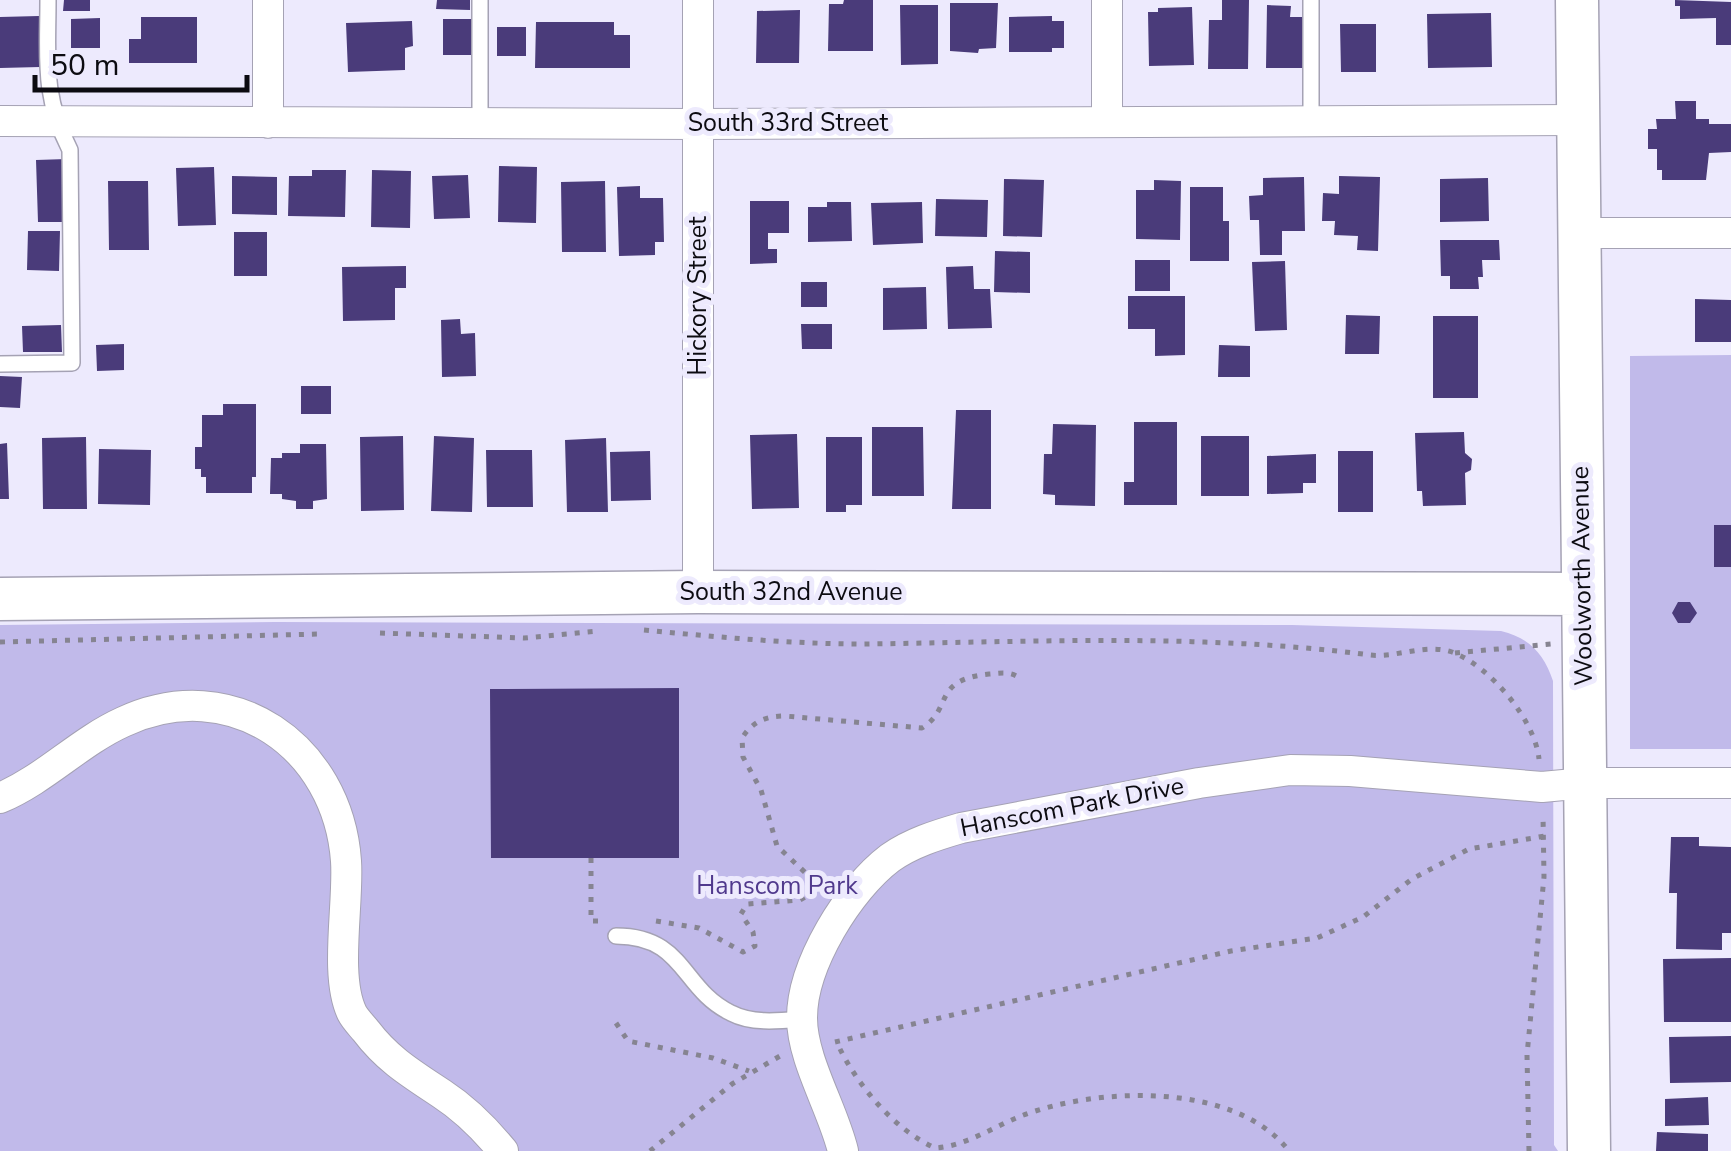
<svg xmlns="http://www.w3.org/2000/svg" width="1731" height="1151" viewBox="0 0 1731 1151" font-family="'Nunito Sans',sans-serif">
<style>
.green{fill:#c1baea}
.building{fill:#4a3b7a}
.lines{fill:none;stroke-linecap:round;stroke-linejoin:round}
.lane-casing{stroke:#a5a2b4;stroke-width:18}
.street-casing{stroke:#a5a2b4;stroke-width:32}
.secondary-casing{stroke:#a5a2b4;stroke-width:45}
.path{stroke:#868491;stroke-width:5;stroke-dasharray:5 8;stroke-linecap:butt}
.lane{stroke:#fff;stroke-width:15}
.street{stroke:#fff;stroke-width:30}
.secondary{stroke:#fff;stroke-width:42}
.labels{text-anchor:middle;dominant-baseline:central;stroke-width:10;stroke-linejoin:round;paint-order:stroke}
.street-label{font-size:25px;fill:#0c0b11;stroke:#edeafd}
.park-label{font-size:25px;fill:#50398d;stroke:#edeafd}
</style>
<rect width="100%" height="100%" fill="#edeafd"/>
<path class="green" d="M1731,355V749H1630V356Z
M275,622L1292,625L1501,631C1530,638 1544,654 1553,681L1554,1145L1558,1151H0V625Z"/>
<path class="building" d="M64,0H90V11H63Z
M437,0H470V10L436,9Z
M844,0H873V51H828L829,4H843Z
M1222,0H1249L1248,69H1208L1209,20H1222Z
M1675,0L1731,2V45H1716V18L1680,19V6H1675Z
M950,3H998L996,48L979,49L978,53L950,51Z
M900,5H938V64L901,65Z
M1267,5L1291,6L1290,17H1305L1304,68H1266Z
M1192,7L1194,65L1149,66L1148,12H1158V8Z
M800,10L799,63H756L757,11Z
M1491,13L1492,67L1428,68L1427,14Z
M39,16L40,67L0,68V17Z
M1052,16V21H1064V48H1052V52H1009V17Z
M141,17H197V63H129V39H141Z
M100,18V48H71V19Z
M443,19H475V55H443Z
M412,21L413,46L405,48V70L348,72L346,23Z
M536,22H614V35H630V68H535Z
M1340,24H1376V72H1341Z
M497,27H526V56H497Z
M1675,101H1696V119H1709V124H1731V152L1709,153L1706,180H1662V170H1657V149H1648V129H1657L1656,119H1676Z
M67,159L68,222H38L36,160Z
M499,166L537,167L536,223L498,222Z
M214,167L216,225L178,226L176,168Z
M312,170H346L345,217L288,216L289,176H312Z
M372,170L411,171L410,228L371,227Z
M468,175L470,218L434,219L432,176Z
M232,176L277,177V215L232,214Z
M1339,176L1380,177L1378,251L1357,250L1358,236L1334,235L1335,221H1322L1323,193L1339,194Z
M1304,177L1305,231H1282V255H1260L1259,220H1250L1249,196L1263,195V178Z
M1488,178L1489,221L1440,222V179Z
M1004,179L1044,180L1042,237L1003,236Z
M1154,180L1181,181L1180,240L1136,239V190H1154Z
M108,181H148L149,250H109Z
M605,181L606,252H562L561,182Z
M640,186V198H663L664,242H655V255L619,256L617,187Z
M1190,187H1223V221H1229V261H1190Z
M936,199L988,200L987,237L935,236Z
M750,201H789V233H768V249H777V263L750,264Z
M827,202H851L852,241L808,242V207H827Z
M922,202L923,243L873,245L871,203Z
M28,231H60L59,271L27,270Z
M234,232H267V276H234Z
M1440,240H1499L1500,260H1482L1483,277H1478L1479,289H1450V276H1441Z
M995,251L1030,252V293L994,292Z
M1135,260H1170V291H1135Z
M1285,261L1287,330L1255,331L1252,262Z
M406,266V288H395V320L343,321L342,267Z
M973,266L974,289H990L992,328L948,329L946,267Z
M801,282H827V307H801Z
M926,287L927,329L883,330V288Z
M1128,296H1185V355L1155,356V329H1128Z
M1695,299L1731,300V342H1695Z
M1346,315L1380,316L1379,354H1345Z
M1433,316H1478V398H1433Z
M460,319L461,334L475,333L476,376L442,377L441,320Z
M801,324H832V349H802Z
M61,325L62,352H23L22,326Z
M124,344V370L97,371L96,345Z
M1219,345L1250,346V377H1218Z
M0,376L22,377L20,408L0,407Z
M301,386H331V414H301Z
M223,404H256V477H252V493H206V477H201V469H195V447H202V415H223Z
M956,410H991V509H952Z
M1134,422H1177V505H1124V482H1134Z
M1053,424L1096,425L1095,506L1055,505V495L1043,494L1044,454H1052Z
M872,427H923L924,496H872Z
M1464,432L1465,453L1472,459L1471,470L1465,473L1466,505L1423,506L1422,491H1417L1415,433Z
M797,434L799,508L752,509L750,435Z
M403,436L404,510L361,511L360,437Z
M434,436L474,438L472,512L431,511Z
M1201,436H1249V496H1201Z
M86,437L87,509H43L42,438Z
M826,437H862V505H846V512H826Z
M606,438L608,512H567L565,440Z
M7,443L9,499H0V444Z
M300,444H326L327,499L313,501V509H296V501L282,499V494H270L271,458H282V453H300Z
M99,449L151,450L150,505L98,504Z
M486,450H532L533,507H487Z
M650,451L651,500L611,501L610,452Z
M1338,451H1373V512H1338Z
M1316,454V483H1303V493L1267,494V456Z
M1714,525H1731V567H1714Z
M1678,602H1690L1697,613L1690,623H1678L1672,613Z
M679,688V858H491L490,689Z
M1671,837H1699V846L1731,847V933H1722V950L1676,949L1677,893H1669Z
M1731,958V1022H1664L1663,959Z
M1731,1036V1082L1670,1083L1669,1037Z
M1708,1097L1709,1125L1665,1126V1099Z
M1657,1132L1708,1134V1151H1656Z"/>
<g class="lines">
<g class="lane-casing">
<path id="lane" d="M1311,121V0
M480,122V0
M0,364L72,363L70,150C42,95 48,59 48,0
M616,936C685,936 681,989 731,1013C752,1024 779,1021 802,1019"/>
</g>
<g class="street-casing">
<path id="street" d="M698,0V592
M1107,0V121
M0,121L698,124L1577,120
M268,123V0
M1577,233H1731
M0,798C45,779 79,742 123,722C232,671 338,747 346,861C349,903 334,976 352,1013C355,1019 362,1026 366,1031C388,1060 412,1074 442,1094C465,1109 485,1129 503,1151
M843,1151C833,1109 802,1060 802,1018C802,964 849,889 890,858C911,843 937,835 961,828L1199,783L1290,770L1350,771L1542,787L1585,783H1731"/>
</g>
<g class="secondary-casing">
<path id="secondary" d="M1577,0L1589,1151
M0,599L698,592L1582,594"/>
</g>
<path class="path" d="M644,630C717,637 791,644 864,644C1032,642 1202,633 1370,655C1397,658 1425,643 1452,652C1490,666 1535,720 1539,759
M380,633L524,638L599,631
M0,642L319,634
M1455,653L1551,644
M591,858V921H600
M656,921L699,928L743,952L755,946L753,932L741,914L747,904L800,900L814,892L812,879L777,846L761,790L743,757L742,738C753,721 766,716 785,716L922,728C954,708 931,680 989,674C1002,673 1011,671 1021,679
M616,1023L628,1041L713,1058L749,1071
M835,1042L1231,951L1317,938L1363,917L1412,879L1469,849L1545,836
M840,1049C859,1087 895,1130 935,1148C966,1146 993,1127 1021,1116C1096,1087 1235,1081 1289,1151
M650,1151L732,1084L780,1056
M1529,1151L1527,1055L1544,877L1543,815"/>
<use href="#lane" class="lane"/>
<use href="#street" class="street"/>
<use href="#secondary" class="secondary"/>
</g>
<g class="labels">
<g class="street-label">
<text x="788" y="123">South 33rd Street</text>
<text transform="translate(698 296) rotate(-90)">Hickory Street</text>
<text transform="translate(1582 576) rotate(-91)">Woolworth Avenue</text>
<text x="791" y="592">South 32nd Avenue</text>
<text transform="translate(1072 807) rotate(-11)">Hanscom Park Drive</text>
</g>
<g class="park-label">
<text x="777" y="886">Hanscom Park</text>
</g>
</g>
<path d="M35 75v15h212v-15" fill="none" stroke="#0c0b11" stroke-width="5"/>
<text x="50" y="75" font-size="30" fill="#0c0b11" stroke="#edeafd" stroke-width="8" paint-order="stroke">50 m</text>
</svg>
